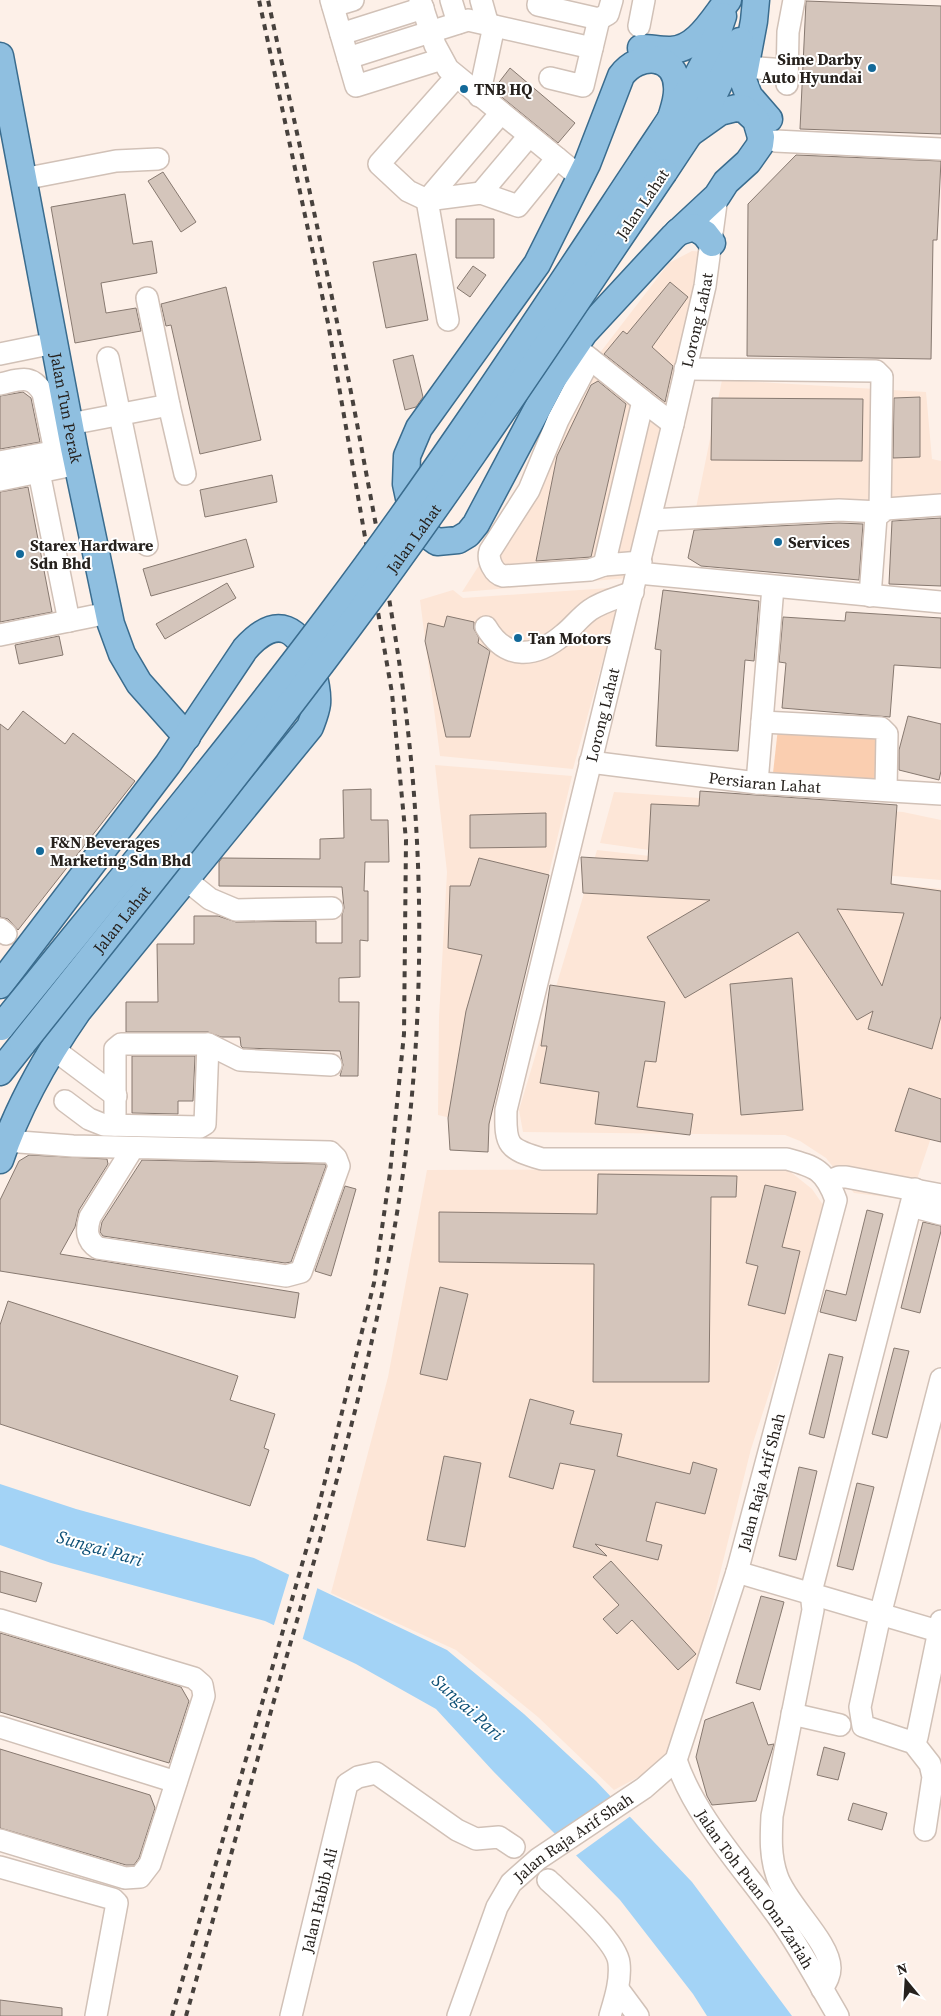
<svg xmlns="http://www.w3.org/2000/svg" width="941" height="2016" viewBox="0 0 941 2016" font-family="'Source Serif 4',serif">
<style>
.built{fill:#fde6d7}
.green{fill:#faceb0}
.water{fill:#a3d3f6}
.pier{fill:#fdf0e8}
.building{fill:#d4c5bb;stroke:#877970;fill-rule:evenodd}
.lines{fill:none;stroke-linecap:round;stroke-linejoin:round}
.minor-casing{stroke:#d1c1b7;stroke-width:24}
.major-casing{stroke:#3a6c8e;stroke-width:29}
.minor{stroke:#fff;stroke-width:21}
.major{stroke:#8fbfe0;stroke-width:26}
.rail{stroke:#47413d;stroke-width:4;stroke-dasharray:6 6;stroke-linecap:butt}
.major-bridge-casing{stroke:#3a6c8e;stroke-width:29;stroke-linecap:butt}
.major-bridge{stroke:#8fbfe0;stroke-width:26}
.poi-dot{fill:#136999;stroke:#fff;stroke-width:2}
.labels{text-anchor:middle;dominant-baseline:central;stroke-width:4;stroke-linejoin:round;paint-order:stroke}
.poi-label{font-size:16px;font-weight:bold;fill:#26211d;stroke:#fff;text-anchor:start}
.street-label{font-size:16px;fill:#26211d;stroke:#fff}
.water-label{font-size:18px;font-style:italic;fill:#0c4f75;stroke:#fff}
</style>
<rect width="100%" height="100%" fill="#fdf0e8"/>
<path class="built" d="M692,251L705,252L628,578L462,592L492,545L599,354L669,263Z
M722,380L926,392L932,459L941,461V495L695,513Z
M623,587L573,769L440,756L420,600L453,590L463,598Z
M435,765L572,776L489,1127L438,1115L439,1017L447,872Z
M614,792L903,812L941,820V880L740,863L600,843Z
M597,850L941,889V1108L910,1200L854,1193L826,1158L800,1141L785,1135L523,1132L519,1110Z
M787,1169L812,1189L828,1212L751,1449L674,1758L614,1790L538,1717L456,1650L331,1593L388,1377L427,1170Z"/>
<path class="green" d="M778,728L880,738L876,783L773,773Z"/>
<path class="water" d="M0,1484L76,1509L254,1558L447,1650L524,1714L596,1781L692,1882L792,2016H707L693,1994L620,1900L493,1771L436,1709L356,1664L265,1621L51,1563L0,1545Z"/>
<path class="pier" d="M290,1572L318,1586L302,1641L273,1628Z
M613,1795L632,1815L574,1857L554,1837Z"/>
<path class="building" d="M806,1L941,6V134L800,129Z
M510,68L575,123L558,143L493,90Z
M796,155L941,161L937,240H933L931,359L747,356L748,204Z
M163,172L196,222L181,232L148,181Z
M125,194L133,244L152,241L157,273L101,283L106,313L136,308L141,331L75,343L51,207Z
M456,219H494V258H456Z
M416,254L428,320L386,328L373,262Z
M473,266L486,275L470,297L457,288Z
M670,282L688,297L652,347L673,366L665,402L604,354L623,331L627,334Z
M226,287L261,440L200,454L171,325L166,326L161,304Z
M413,355L423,397L416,407L405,410L393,360Z
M598,381L626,404L591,557L536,561L557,456L591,385Z
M23,392L31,398L40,442L0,449V396Z
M920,397V457L893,458L894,398Z
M712,398L863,399L862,461L711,460Z
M272,475L277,502L205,517L200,490Z
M28,487L52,612L0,622V492Z
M941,518V586L889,584L892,521Z
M839,523L863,524L859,580L701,566L688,558L694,530Z
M246,539L254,567L151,596L143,569Z
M227,583L236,598L165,639L156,624Z
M663,590L759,601L754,661L745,660L738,751L656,746L661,650L655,649Z
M846,612L941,618V668L894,665L890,717L782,708L786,663L779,662L783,617L845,621Z
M447,616L474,622V629L479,638L478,643L490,651L470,737H446L425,641L428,623L444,627Z
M59,636L63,655L19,664L15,645Z
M23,711L65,744L73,733L135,781L18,930L8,919L0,917V724L8,730Z
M908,716L941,724V771L939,780L899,770V750Z
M371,789V820H388L389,862H365L364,891H368V941L360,940V977L339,978V1002H359L358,1076H340L343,1065L340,1051L243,1048L241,1046L240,1037H221L208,1032H126V1002H158L157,944H194V916H218L236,922L316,921V943H342V915L344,908L342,887L219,886V862L222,858L320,859V839L344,838L343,790Z
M700,791L897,805L891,884L941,891V1016L932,1049L868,1029L873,1011L857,1020L798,932L685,998L647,937L710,900L583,893L581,857L648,861L651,804L699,806ZM837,909L904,913L882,986Z
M546,813V847L470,848V815Z
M479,858L549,875L489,1124L488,1152L450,1150L448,1118L466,1011L482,955L448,948L450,886H470Z
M792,978L803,1110L741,1115L730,984Z
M550,985L665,1002L656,1062L645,1061L637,1107L693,1114L690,1135L595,1124L599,1092L540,1083L547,1046H541Z
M132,1056H195L193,1101H178V1114L132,1113Z
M909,1088L941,1099V1142L895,1131Z
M29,1155L107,1159L108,1164L79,1210L75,1227L60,1254L299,1293L295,1318L0,1271V1200L19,1161Z
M142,1160L325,1164L326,1166L291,1262L285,1263L103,1236L100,1232L102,1222Z
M598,1174L737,1176L736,1197H711L709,1382H593L594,1264L439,1262V1212L597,1214Z
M765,1185L796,1192L782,1247L800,1251L785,1314L748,1305L758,1266L746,1263Z
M345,1186L356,1189L331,1276L315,1271Z
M867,1210L883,1214L856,1321L820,1312L826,1290L846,1295Z
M923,1222L941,1226V1231L920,1313L901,1308Z
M440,1287L468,1294L447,1380L420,1374Z
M8,1301L238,1376L230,1400L275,1414L264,1448L269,1450L250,1506L0,1424V1325Z
M894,1348L909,1351L887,1438L872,1434Z
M829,1354L843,1357L824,1438L809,1434Z
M530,1399L574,1411L570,1424L622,1434L617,1456L690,1474L693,1462L717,1469L705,1514L656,1502L646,1541L662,1545L658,1560L595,1544L607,1556L573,1547L595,1470L560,1463L553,1489L509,1477Z
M444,1456L481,1463L465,1547L427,1540Z
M799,1467L817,1471L796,1560L779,1556Z
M857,1483L874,1487L853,1570L837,1566Z
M611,1561L696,1654L678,1670L632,1620L617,1634L603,1619L619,1605L593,1577Z
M0,1571L42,1583L36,1602L0,1592Z
M761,1596L784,1602L760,1690L736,1683Z
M0,1633L181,1687L189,1701L169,1763L0,1712Z
M753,1702L768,1745L774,1744L756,1801L712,1805L707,1796L696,1757L705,1720Z
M824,1747L845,1753L838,1780L817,1775Z
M0,1749L150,1795L155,1808L139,1858L134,1865H126L0,1828Z
M853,1803L887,1813L882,1830L848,1820Z
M0,2000L62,2008V2016H0Z"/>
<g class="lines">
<g class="minor-casing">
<g id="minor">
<path d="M331,0L356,86L442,59"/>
<path d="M420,0L435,45L448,69L579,176"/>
<path d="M451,0L458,23"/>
<path d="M481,0L488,25"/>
<path d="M539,0L538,5L599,19L608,14L612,0"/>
<path d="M333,6L353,0"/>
<path d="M639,26L644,0"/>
<path d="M341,34L423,8"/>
<path d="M348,58L468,20L592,48"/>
<path d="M744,67L787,70"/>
<path d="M456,77L379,164L408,191L427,200L481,193L518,206L557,158"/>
<path d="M550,78L583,86L599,19"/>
<path d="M787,84L788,32L794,0"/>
<path d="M479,96L494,26"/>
<path d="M775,141L941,149"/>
<path d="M23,179L116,161L158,159"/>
<path d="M481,193L529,136"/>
<path d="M448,320L427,200L501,113"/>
<path d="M579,350L643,401"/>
<path d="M0,354L54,343"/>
<path d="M108,358L147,545"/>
<path d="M590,359L558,420L529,490L490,551C487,560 494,574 503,576L590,570L604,565"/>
<path d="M0,384C19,380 31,373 43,393L55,451"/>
<path d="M169,405L185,474"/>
<path d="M70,424L169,405L147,298"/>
<path d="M0,462L68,449"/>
<path d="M39,472L69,621"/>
<path d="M0,480L78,464"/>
<path d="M651,520L839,510L880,512L882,377L876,371L685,369"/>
<path d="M641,562L604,565L643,401L673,424"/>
<path d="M638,573L941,602"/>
<path d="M870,596L876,517L886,509L941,505"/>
<path d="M486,627C506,661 536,658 564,634C573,627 580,617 590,610C603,601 618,598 633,592"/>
<path d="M0,635L108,613"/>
<path d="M762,722L881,728L887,734L886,790"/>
<path id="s1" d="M590,762L757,783L941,794"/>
<path d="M757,783L773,587"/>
<path d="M185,879L210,899L236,910L332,908"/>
<path d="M0,929L6,934"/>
<path d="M52,1048L116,1096"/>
<path d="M65,1101L89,1119L104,1125L200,1127L205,1124L208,1044"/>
<path d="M115,1125V1049L121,1044H208L240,1060L331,1065"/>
<path d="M6,1141L73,1146L330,1152L336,1158L339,1166L301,1272L286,1276L98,1248C86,1240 86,1230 90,1217L133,1148"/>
<path d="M829,1181L839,1177H846L941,1195"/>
<path d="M911,1206L941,1214"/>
<path d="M941,1379L880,1615L860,1707L863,1726L908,1741L917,1737L941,1621"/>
<path d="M737,1572L941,1632"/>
<path d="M0,1620L194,1678L202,1685L204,1696L150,1864L140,1877L125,1878L0,1840"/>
<path d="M792,1714L840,1725"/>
<path d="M0,1727L176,1782"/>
<path d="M912,1741L930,1764L933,1777L925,1830"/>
<path id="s2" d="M676,1760C694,1815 743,1868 776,1914C799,1946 818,1982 838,2016"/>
<path d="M0,1867L113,1899L117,1903L96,2016"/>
<path d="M548,1880C565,1896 617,1941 619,1963C621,1981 615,1999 610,2016"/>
<path d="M618,1989L638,2016"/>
<path d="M822,1989C826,1982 830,1976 830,1968C830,1942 786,1904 777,1876C770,1856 771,1837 772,1816L813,1610L811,1592L915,1189"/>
<path id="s3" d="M291,2016L347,1784L358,1777L376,1773L457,1830L476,1839L499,1837L514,1847"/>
<path id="s4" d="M458,2016L497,1907L511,1883L538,1859L644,1788L676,1760L737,1572L836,1200C825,1170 816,1167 787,1159H542C508,1149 505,1146 506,1110L673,424L705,286L717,196"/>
</g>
</g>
<g class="major-casing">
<g id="major">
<path d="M756,0L754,21L743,80L749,96L769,119"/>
<path d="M641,48C651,48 659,50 669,50C696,51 713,19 728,0"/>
<path id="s5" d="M0,56L74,448L111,624L122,654L139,683L187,737"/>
<path d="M671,118C674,108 678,98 677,87C676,53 638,52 621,76L587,164L537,264L419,428L407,456L406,484L409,498L419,523L430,537L437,542L458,540L468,534L476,524L553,379L584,333L673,237L717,196L726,182L748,162L760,145L761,137L756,120L744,109L736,108L720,112L689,134"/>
<path d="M644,159C674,113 707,70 723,16"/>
<path d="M664,172L709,104L740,41"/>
<path d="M678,232L694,227L705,234L712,243"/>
<path d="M0,985L168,764L245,649C277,613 301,627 312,669C315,681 318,693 317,704C316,712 313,719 310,727L78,1011C46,1057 18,1106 0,1160"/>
<path d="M0,1072L23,1043"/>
</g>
</g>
<use href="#minor" class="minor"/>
<use href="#major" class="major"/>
<path class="rail" d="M172,2016L318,1509L374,1283L390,1173L404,1034L406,840L392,693L328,323L259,0
M186,2016C216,1910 245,1803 275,1697C328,1511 386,1327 408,1134C423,1001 423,864 408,731C398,639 380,547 363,456C335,303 301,152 268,0"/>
<g class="major-bridge-casing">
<g id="major-bridge">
<path d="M1,1027C111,891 224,756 330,615C441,468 542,313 644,159"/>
<path id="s6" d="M23,1043C132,906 243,769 348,628C459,480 560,325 664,172"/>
</g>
</g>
<use href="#major-bridge" class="major-bridge"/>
</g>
<g class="poi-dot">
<circle cx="872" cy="68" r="5"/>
<circle cx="464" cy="89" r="5"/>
<circle cx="778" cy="542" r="5"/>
<circle cx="20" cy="554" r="5"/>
<circle cx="518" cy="638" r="5"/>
<circle cx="40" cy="851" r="5"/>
</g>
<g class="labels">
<g class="poi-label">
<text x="862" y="59" text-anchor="end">Sime Darby<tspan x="862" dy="18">Auto Hyundai</tspan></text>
<text x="474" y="89">TNB HQ</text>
<text x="788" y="542">Services</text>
<text x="30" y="545">Starex Hardware<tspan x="30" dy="18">Sdn Bhd</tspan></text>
<text x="528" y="638">Tan Motors</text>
<text x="50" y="842">F&amp;N Beverages<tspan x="50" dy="18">Marketing Sdn Bhd</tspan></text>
</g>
<g class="street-label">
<text transform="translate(642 204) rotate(-56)">Jalan Lahat</text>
<text stroke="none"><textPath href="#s4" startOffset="2128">Lorong Lahat</textPath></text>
<text stroke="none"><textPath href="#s5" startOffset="358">Jalan Tun Perak</textPath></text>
<text stroke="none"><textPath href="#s6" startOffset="638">Jalan Lahat</textPath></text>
<text stroke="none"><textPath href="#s4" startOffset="1722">Lorong Lahat</textPath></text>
<text stroke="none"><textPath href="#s1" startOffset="176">Persiaran Lahat</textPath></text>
<text stroke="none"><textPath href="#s6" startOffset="158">Jalan Lahat</textPath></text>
<text stroke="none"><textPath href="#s4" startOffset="641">Jalan Raja Arif Shah</textPath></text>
<text stroke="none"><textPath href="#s4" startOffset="221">Jalan Raja Arif Shah</textPath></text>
<text stroke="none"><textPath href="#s2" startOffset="152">Jalan Toh Puan Onn Zariah</textPath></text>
<text stroke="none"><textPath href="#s3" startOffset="119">Jalan Habib Ali</textPath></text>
</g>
<g class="water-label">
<text transform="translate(100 1548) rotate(16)">Sungai Pari</text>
<text transform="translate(468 1707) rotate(42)">Sungai Pari</text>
</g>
</g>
<g transform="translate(906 1981) rotate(342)" stroke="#ffffff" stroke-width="4" paint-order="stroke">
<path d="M0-4L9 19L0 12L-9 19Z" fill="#26211d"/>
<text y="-8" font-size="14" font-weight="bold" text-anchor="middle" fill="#26211d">N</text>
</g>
</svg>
